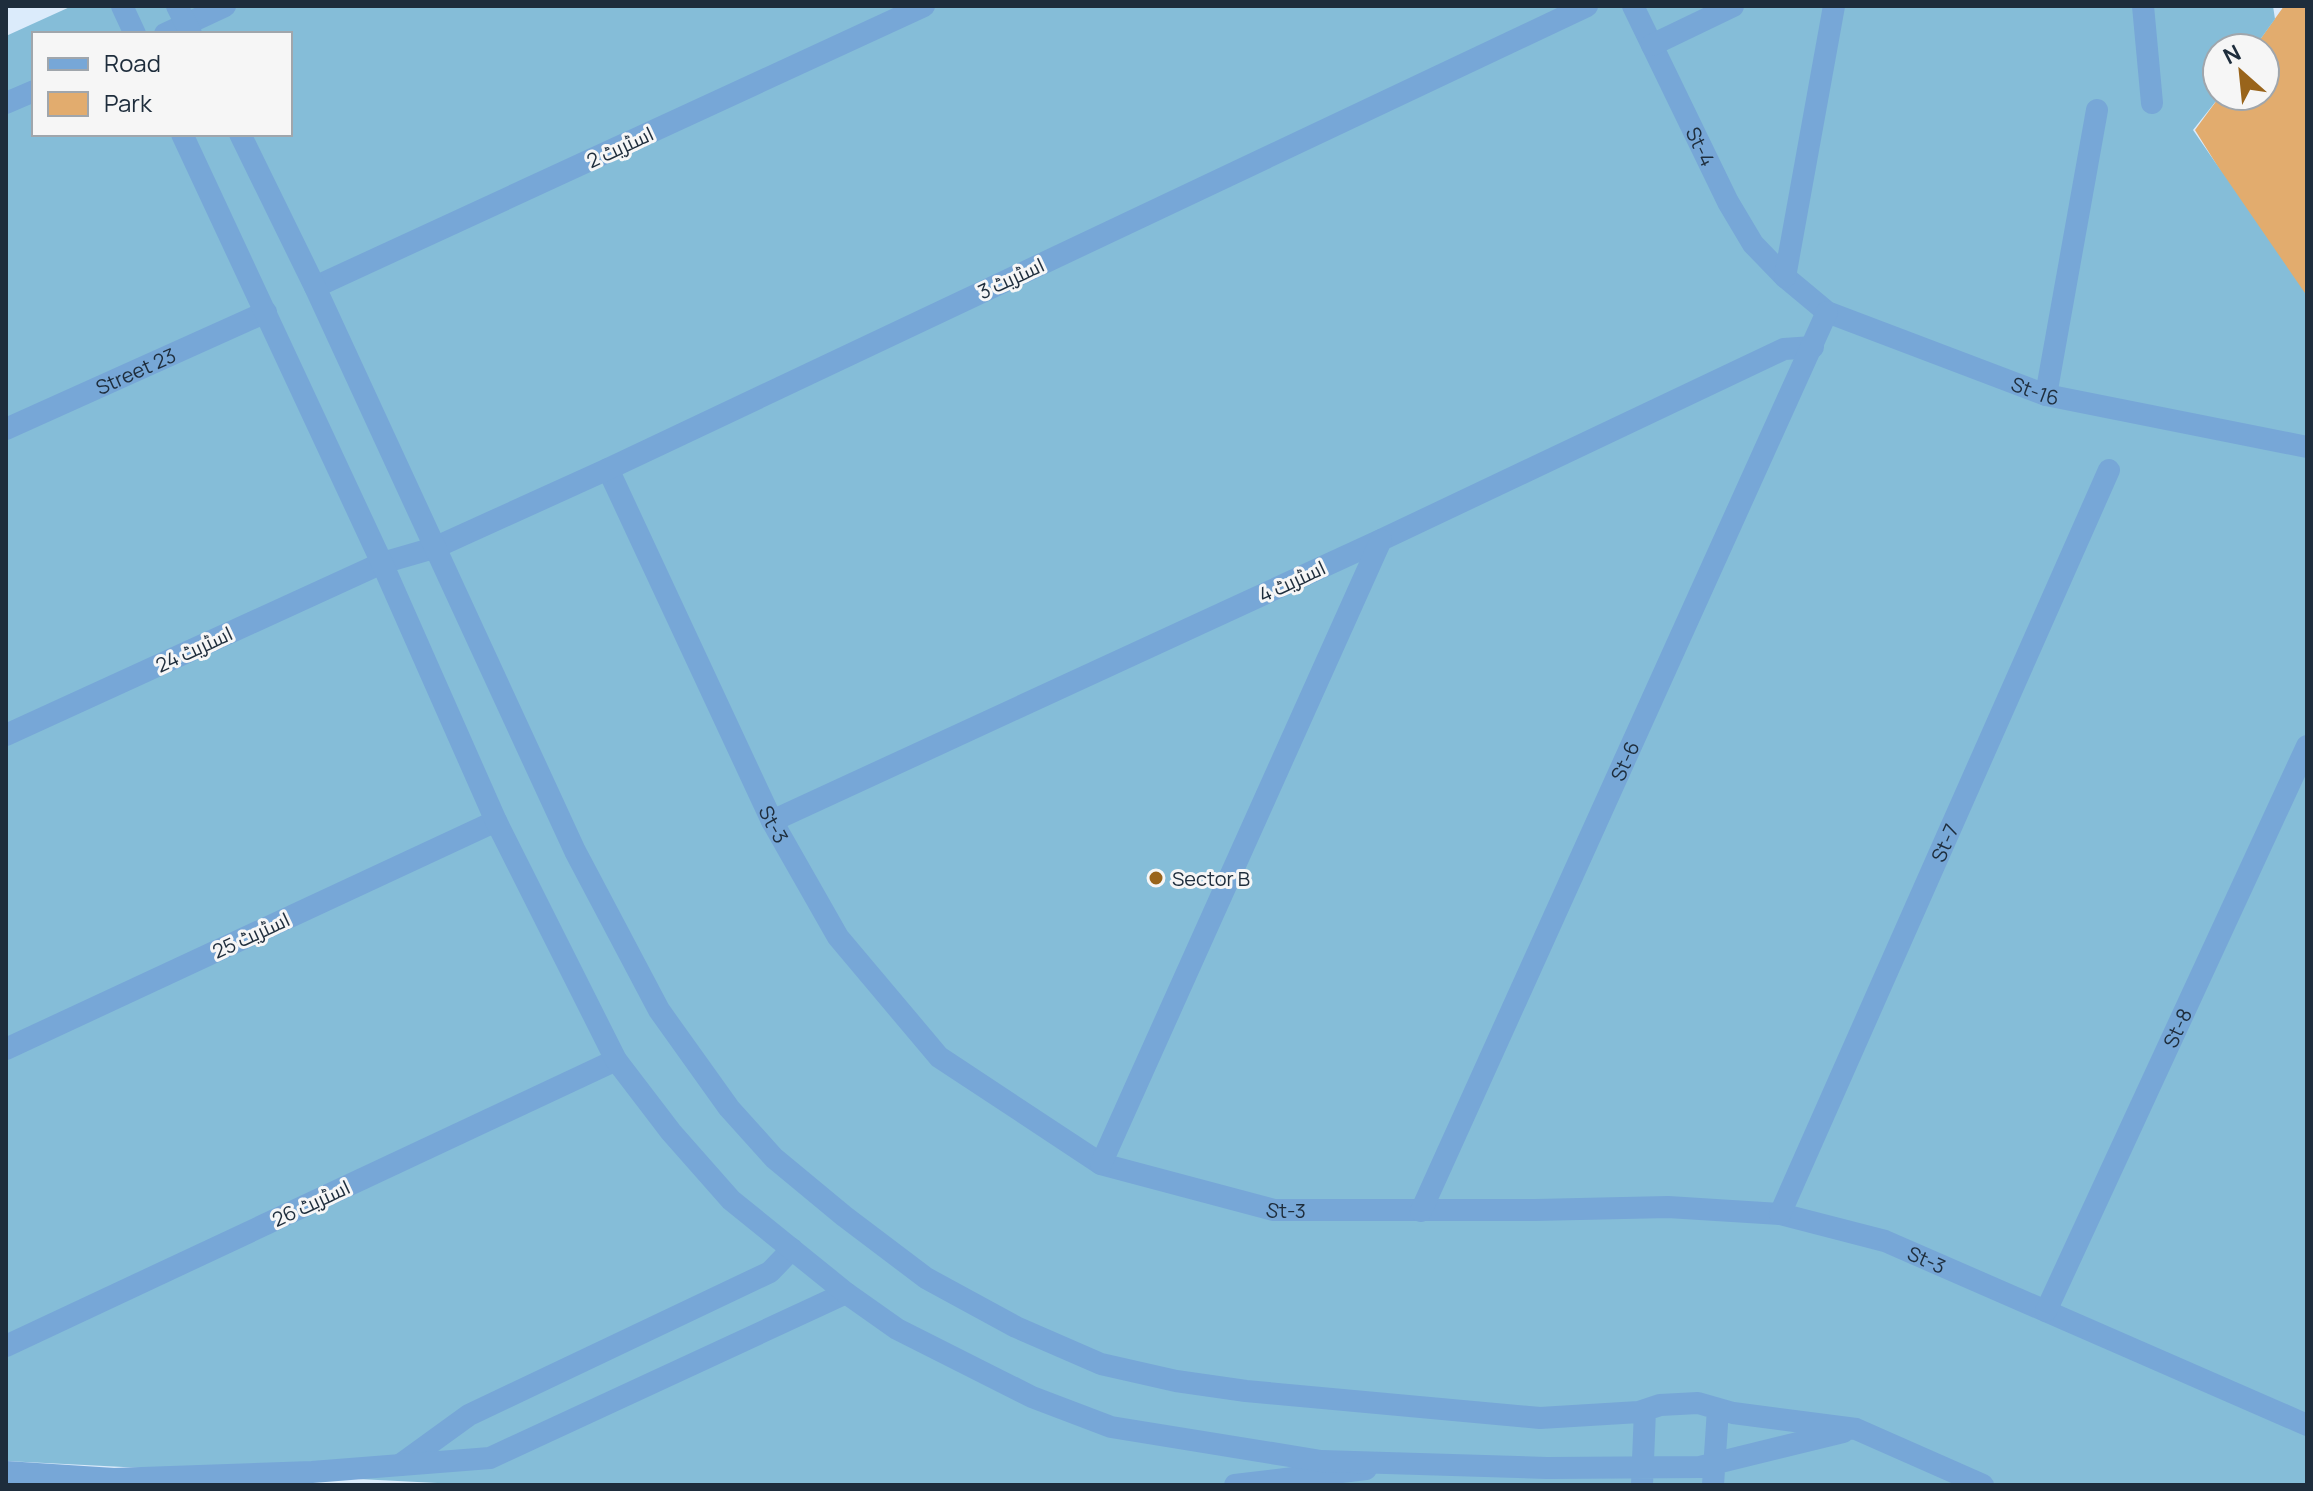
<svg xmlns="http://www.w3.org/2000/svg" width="2313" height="1491" viewBox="0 0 2313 1491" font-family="Manrope,Cairo,sans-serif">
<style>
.green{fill:#e2ac6e}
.building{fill:#85bdd8;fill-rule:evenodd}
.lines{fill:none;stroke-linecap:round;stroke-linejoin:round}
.minor{stroke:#77a7d7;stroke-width:22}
.tertiary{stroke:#77a7d7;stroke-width:22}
.poi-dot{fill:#99641b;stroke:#f6f6f6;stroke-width:3}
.labels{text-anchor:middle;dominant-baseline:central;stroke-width:6;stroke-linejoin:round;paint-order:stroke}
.street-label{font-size:20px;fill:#1e2d3c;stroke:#f6f6f6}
.poi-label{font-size:20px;fill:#1e2d3c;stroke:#f6f6f6;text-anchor:start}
</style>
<rect width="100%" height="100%" fill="#dbebfb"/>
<path class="green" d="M2284,6H2307V301L2273,255L2195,130L2220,96H2265V48H2254Z"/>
<path class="building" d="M72,6H2273L2275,19L2254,48H2217V96H2220L2193,130L2307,296V1485H477L6,1461V36ZM34,34H290V134H34Z"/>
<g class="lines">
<g class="minor">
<path id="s1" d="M1633,6L1728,202L1753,244L1785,277L1827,312L2046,395L2307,447"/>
<path d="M2143,6L2152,103"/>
<path d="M165,34L225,6"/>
<path d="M1652,45L1733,6"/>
<path d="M6,103L34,91"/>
<path d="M1785,277L1834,6"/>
<path d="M315,287L924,6"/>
<path d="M2046,395L2097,110"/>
<path id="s2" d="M6,429L266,312"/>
<path id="s3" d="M608,469L772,821L838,937L939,1057L1101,1164L1274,1210H1535L1668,1207L1780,1214L1885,1241L2307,1425"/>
<path d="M6,735L382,563L434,548L608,469L1587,6"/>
<path d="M772,821L1381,540L1784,349L1813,347"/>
<path d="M6,1049L496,821"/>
<path d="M1101,1164L1381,540"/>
<path id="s4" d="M1421,1211L1827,312"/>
<path id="s5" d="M1780,1214L2109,470"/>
<path id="s6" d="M2046,1311L2307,746"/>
<path d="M6,1346L616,1060"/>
<path d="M400,1465L469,1415L770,1272L792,1249"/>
<path d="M6,1472L114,1479L312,1472L490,1458L846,1293"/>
<path d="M1235,1485L1366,1469"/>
</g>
<path class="tertiary" d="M122,6L135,34
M177,6L191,34
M182,134L382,563L496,821L616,1060L671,1132L731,1200L846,1293L897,1329L1032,1397L1111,1427L1321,1461L1547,1468L1700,1467L1843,1432
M240,134L315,287L575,851L659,1010L729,1108L774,1158L844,1216L926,1278L1016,1327L1101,1364L1176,1381L1246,1391L1540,1418L1639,1412L1660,1405L1698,1403L1733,1413L1856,1429L1983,1485
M1642,1485L1645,1410
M1713,1485L1718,1409"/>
</g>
<circle class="poi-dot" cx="1156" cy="878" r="8"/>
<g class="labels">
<g class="street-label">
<text transform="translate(620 147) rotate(-25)">اسٹریٹ 2</text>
<text stroke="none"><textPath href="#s1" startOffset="156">St-4</textPath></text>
<text transform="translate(1011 278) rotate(-25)">اسٹریٹ 3</text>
<text stroke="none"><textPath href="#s2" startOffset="142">Street 23</textPath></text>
<text stroke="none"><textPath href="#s1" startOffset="590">St-16</textPath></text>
<text transform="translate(1292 581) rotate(-25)">اسٹریٹ 4</text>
<text transform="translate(194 649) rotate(-25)">اسٹریٹ 24</text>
<text stroke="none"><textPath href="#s4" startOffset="494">St-6</textPath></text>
<text stroke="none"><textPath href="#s3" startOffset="392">St-3</textPath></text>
<text stroke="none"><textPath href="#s5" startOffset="406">St-7</textPath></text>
<text transform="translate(251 935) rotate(-25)">اسٹریٹ 25</text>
<text stroke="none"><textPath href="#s6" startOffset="312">St-8</textPath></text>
<text transform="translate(311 1203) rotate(-25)">اسٹریٹ 26</text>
<text stroke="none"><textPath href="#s3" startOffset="1064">St-3</textPath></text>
<text stroke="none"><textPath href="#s3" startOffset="1712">St-3</textPath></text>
</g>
<g class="poi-label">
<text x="1172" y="878">Sector B</text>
</g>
</g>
<rect width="2313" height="1491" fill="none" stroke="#1e2d3c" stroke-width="16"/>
<rect x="32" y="32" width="260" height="104" fill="#f6f6f6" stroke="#a0a6ac" stroke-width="2"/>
<rect x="48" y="58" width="40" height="12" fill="#77a7d7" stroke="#a0a6ac" stroke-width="2"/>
<text x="104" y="72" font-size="24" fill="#1e2d3c">Road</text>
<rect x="48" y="92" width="40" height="24" fill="#e2ac6e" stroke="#a0a6ac" stroke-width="2"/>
<text x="104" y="112" font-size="24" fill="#1e2d3c">Park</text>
<g transform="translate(2241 72) rotate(333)"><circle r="38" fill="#f6f6f6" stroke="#a0a6ac" stroke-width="2"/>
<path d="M0-6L14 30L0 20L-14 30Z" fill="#99641b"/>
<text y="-12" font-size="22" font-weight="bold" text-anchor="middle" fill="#1e2d3c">N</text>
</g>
</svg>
